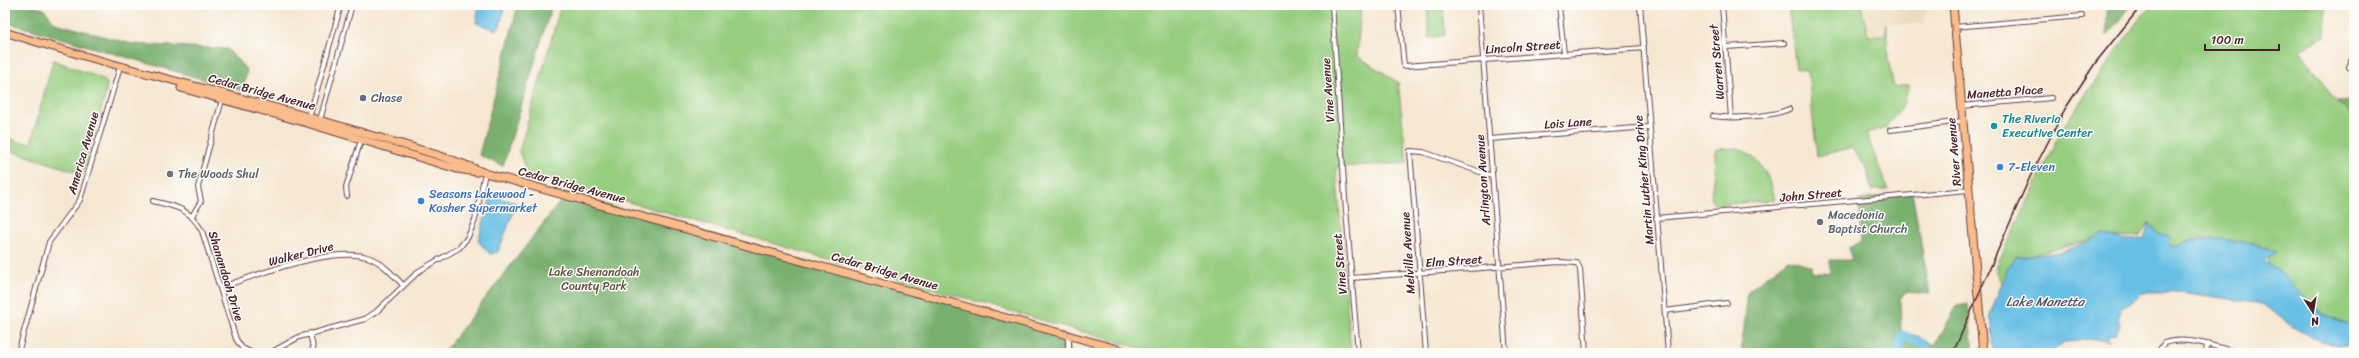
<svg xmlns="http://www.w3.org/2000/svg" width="2359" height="358" viewBox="0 0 2359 358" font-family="Sriracha,sans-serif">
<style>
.built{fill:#e9d9ba}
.green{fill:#96cd7f;stroke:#707655}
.forest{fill:#78b06e;stroke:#61684c}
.water{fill:#68bfe5;stroke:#596f88}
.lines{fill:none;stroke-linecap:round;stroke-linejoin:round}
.river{stroke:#68bfe5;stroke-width:9}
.minor-casing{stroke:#643d44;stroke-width:6}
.tertiary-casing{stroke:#643d44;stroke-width:7}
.primary-casing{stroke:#643d44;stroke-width:9}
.trunk-casing{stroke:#643d44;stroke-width:9}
.minor{stroke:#fff;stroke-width:4}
.tertiary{stroke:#fff;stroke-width:5}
.primary{stroke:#f9bc8a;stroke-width:7}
.trunk{stroke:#f9bc8a;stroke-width:7}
.rail{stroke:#4a1f2b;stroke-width:1.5}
.service-dot{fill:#5c6f8a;stroke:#fdfcf7;stroke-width:1.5}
.culture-dot{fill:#0f9aa8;stroke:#fdfcf7;stroke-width:1.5}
.shop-dot{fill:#3f7fe0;stroke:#fdfcf7;stroke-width:1.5}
.worship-dot{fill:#6b7280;stroke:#fdfcf7;stroke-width:1.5}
.labels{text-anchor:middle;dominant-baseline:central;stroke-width:3;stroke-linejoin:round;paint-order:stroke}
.street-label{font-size:12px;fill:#4a1f2b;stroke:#fdfcf7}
.service-label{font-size:12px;fill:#4e5e75;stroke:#fdfcf7;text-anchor:start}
.culture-label{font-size:12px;fill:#0d838f;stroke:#fdfcf7;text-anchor:start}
.shop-label{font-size:12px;fill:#366cbe;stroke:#fdfcf7;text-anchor:start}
.worship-label{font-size:12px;fill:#5b616d;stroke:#fdfcf7;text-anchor:start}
.park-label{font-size:12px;fill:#615344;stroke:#fdfcf7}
.water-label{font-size:13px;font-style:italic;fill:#54576c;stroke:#fdfcf7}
</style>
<rect width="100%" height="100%" fill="#fdfcf7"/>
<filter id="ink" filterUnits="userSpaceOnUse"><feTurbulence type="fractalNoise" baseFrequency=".025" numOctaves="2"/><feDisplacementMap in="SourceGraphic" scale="8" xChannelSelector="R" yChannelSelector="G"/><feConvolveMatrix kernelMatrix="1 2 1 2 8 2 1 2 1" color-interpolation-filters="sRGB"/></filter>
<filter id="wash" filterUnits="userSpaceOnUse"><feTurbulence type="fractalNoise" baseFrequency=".012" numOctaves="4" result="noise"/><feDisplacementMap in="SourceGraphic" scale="16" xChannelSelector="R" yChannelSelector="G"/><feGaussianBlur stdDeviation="0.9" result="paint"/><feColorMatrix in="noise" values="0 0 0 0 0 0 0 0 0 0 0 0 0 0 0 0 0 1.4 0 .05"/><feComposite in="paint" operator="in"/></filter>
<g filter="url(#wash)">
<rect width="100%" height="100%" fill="#f6e7d2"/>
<path class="built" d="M1861,5H1950V7L1926,10L1924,24H1888L1885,36H1868Z"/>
<path class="green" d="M561,5H1361L1357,56L1398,82L1407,163L1336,167L1351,353H1157L527,173L519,152Z
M1427,5H1443L1445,35L1429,38Z
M1788,5H1861L1868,36H1885L1887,24L1888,59L1894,87L1909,85L1904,103L1887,127L1866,133L1888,190H1871L1867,168L1851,148L1817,156L1808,72L1796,69Z
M2151,5H2324L2326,7L2324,37L2300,51L2336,102L2352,114L2354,145V324C2321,323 2304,295 2280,275C2276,271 2274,266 2269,265L2267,246L2198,237L2170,248L2149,222L2140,236L2093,239L2017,260L2002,285L1995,269L2065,124L2134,26Z
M53,60L101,78L107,83L106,92L83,174L5,149V136L18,142L31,143Z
M1738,148C1761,158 1770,177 1775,200L1715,205L1711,200L1716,149Z"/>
<path class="forest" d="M5,5H25L44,9L55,23L132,44L227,49L247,70L243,91L5,22Z
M518,5H552L503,166L479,155Z
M2107,5H2132L2107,36Z
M2354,101V145L2352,114L2336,102Z
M1912,192L1930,294L1905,292L1900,299L1901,332L1918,336L1934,346L1957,306L1968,304L1973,353H1741L1748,291L1789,259L1812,266V273L1830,272V260H1852L1848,248L1861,242L1859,200Z
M566,194L1068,335L1069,353H443Z"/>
<path class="water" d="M479,5H505L500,26L497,30L476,23Z
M491,196L517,203L498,252L490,254L478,241Z
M2149,223L2158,234L2171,237L2170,244L2176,246C2196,232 2254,241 2276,252L2264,261C2297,280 2312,322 2354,324V346C2331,348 2306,336 2287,323C2277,315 2269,307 2256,303L2181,292H2148L2141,294L2120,310L2118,317L2120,325L2116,334L2108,335L2109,342L2101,339L2064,342L2052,353H1993L1990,314L2008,268L2016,256C2046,257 2075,250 2102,234C2114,239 2131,242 2144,238Z"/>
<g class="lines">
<path class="river" d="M1899,353L1902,335L1924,344L1927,353"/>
</g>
</g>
<g filter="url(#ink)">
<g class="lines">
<g class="minor-casing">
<path id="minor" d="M1332,5L1345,198L1358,353
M1398,5L1404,66L1644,48
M1479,5L1506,353
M1559,5L1564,54
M1640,5L1668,353
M1722,5L1731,117
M1954,27L2082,16
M1726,47L1784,43
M2349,67L2354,56
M1961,106L2051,98
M1713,116C1732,119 1771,117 1789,109
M309,118L341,5
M320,120L352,5
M1890,130L1962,121
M1489,139L1649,127
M347,196L346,187L361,140
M153,201C177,207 189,208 202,231L236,339L242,348L253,353
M192,216L201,201L198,187L222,100
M1656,218L1968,190
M1351,278L1559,262L1577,263L1580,269L1586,353
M220,288C255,275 334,245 370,258C383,263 393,275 403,285
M1665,311L1727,303
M310,333L314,353
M18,353L49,242L80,200L120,67
M270,353L299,337L365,319L376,312L419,271L459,248L468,237L475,220L485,173
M1426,353L1410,151L1423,152L1492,176
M2158,353L2164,343C2187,335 2218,348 2240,353
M2206,353L2207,345"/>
</g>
<g class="tertiary-casing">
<path id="tertiary" d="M1068,335L1069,353"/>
</g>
<g class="primary-casing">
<path id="primary" d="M5,32C124,71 247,97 367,134C407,146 447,156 485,173L1132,353
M181,88L307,123L457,169L477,172"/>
</g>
<g class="trunk-casing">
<path id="trunk" d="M1953,5L1983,353"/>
</g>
<use href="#minor" class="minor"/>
<use href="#tertiary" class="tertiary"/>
<use href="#primary" class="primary"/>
<use href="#trunk" class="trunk"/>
<path class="rail" d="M1953,353L2029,179L2065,109L2096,62L2142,5"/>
</g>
</g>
<circle class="service-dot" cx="363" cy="98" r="4"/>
<circle class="culture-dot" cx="1994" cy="126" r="4"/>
<g class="shop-dot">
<circle cx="2000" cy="167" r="4"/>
<circle cx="421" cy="201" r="4"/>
</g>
<g class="worship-dot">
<circle cx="170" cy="174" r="4"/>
<circle cx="1820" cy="222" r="4"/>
</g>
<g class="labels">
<g class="street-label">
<text transform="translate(1523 47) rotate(-4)">Lincoln Street</text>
<text transform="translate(1717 62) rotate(-95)">Warren Street</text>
<text transform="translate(1328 90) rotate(-94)">Vine Avenue</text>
<text transform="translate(262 92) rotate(15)">Cedar Bridge Avenue</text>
<text transform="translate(2005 92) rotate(-4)">Manetta Place</text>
<text transform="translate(1568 123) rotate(-4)">Lois Lane</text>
<text transform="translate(1954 152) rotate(-95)">River Avenue</text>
<text transform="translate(83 153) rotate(-74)">America Avenue</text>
<text transform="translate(1483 180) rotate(-94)">Arlington Avenue</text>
<text transform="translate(1644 180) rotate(-95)">Martin Luther King Drive</text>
<text transform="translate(572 185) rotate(15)">Cedar Bridge Avenue</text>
<text transform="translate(1811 195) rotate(-5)">John Street</text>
<text transform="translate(1408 253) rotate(-94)">Melville Avenue</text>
<text transform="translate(301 254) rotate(-14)">Walker Drive</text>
<text transform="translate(1454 261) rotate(-4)">Elm Street</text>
<text transform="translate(1340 264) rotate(-95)">Vine Street</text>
<text transform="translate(885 271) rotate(16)">Cedar Bridge Avenue</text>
<text transform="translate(226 276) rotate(73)">Shanandoah Drive</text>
</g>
<g class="service-label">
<text x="371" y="98">Chase</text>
</g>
<g class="culture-label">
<text x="2002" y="119">The Riveria<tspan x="2002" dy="14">Executive Center</tspan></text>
</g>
<g class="shop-label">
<text x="2008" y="167">7-Eleven</text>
<text x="429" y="194">Seasons Lakewood -<tspan x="429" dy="14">Kosher Supermarket</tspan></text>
</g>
<g class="worship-label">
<text x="178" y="174">The Woods Shul</text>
<text x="1828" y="215">Macedonia<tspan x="1828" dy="14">Baptist Church</tspan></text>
</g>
<g class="park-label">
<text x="594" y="272">Lake Shenandoah<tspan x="594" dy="14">County Park</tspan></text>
</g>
<g class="water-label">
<text x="2045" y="301">Lake Manetta</text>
</g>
</g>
<rect width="2359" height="358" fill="none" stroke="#fdfcf7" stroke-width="20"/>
<g transform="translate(2313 312) rotate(168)" stroke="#fdfcf7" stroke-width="3" paint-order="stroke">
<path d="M0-3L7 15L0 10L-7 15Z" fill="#4a1f2b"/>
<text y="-6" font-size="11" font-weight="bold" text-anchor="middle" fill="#4a1f2b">N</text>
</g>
<path d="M2205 44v6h74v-6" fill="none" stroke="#4a1f2b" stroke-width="2"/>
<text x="2211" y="44" font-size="12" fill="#4a1f2b" stroke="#fdfcf7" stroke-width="3" paint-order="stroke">100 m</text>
</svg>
